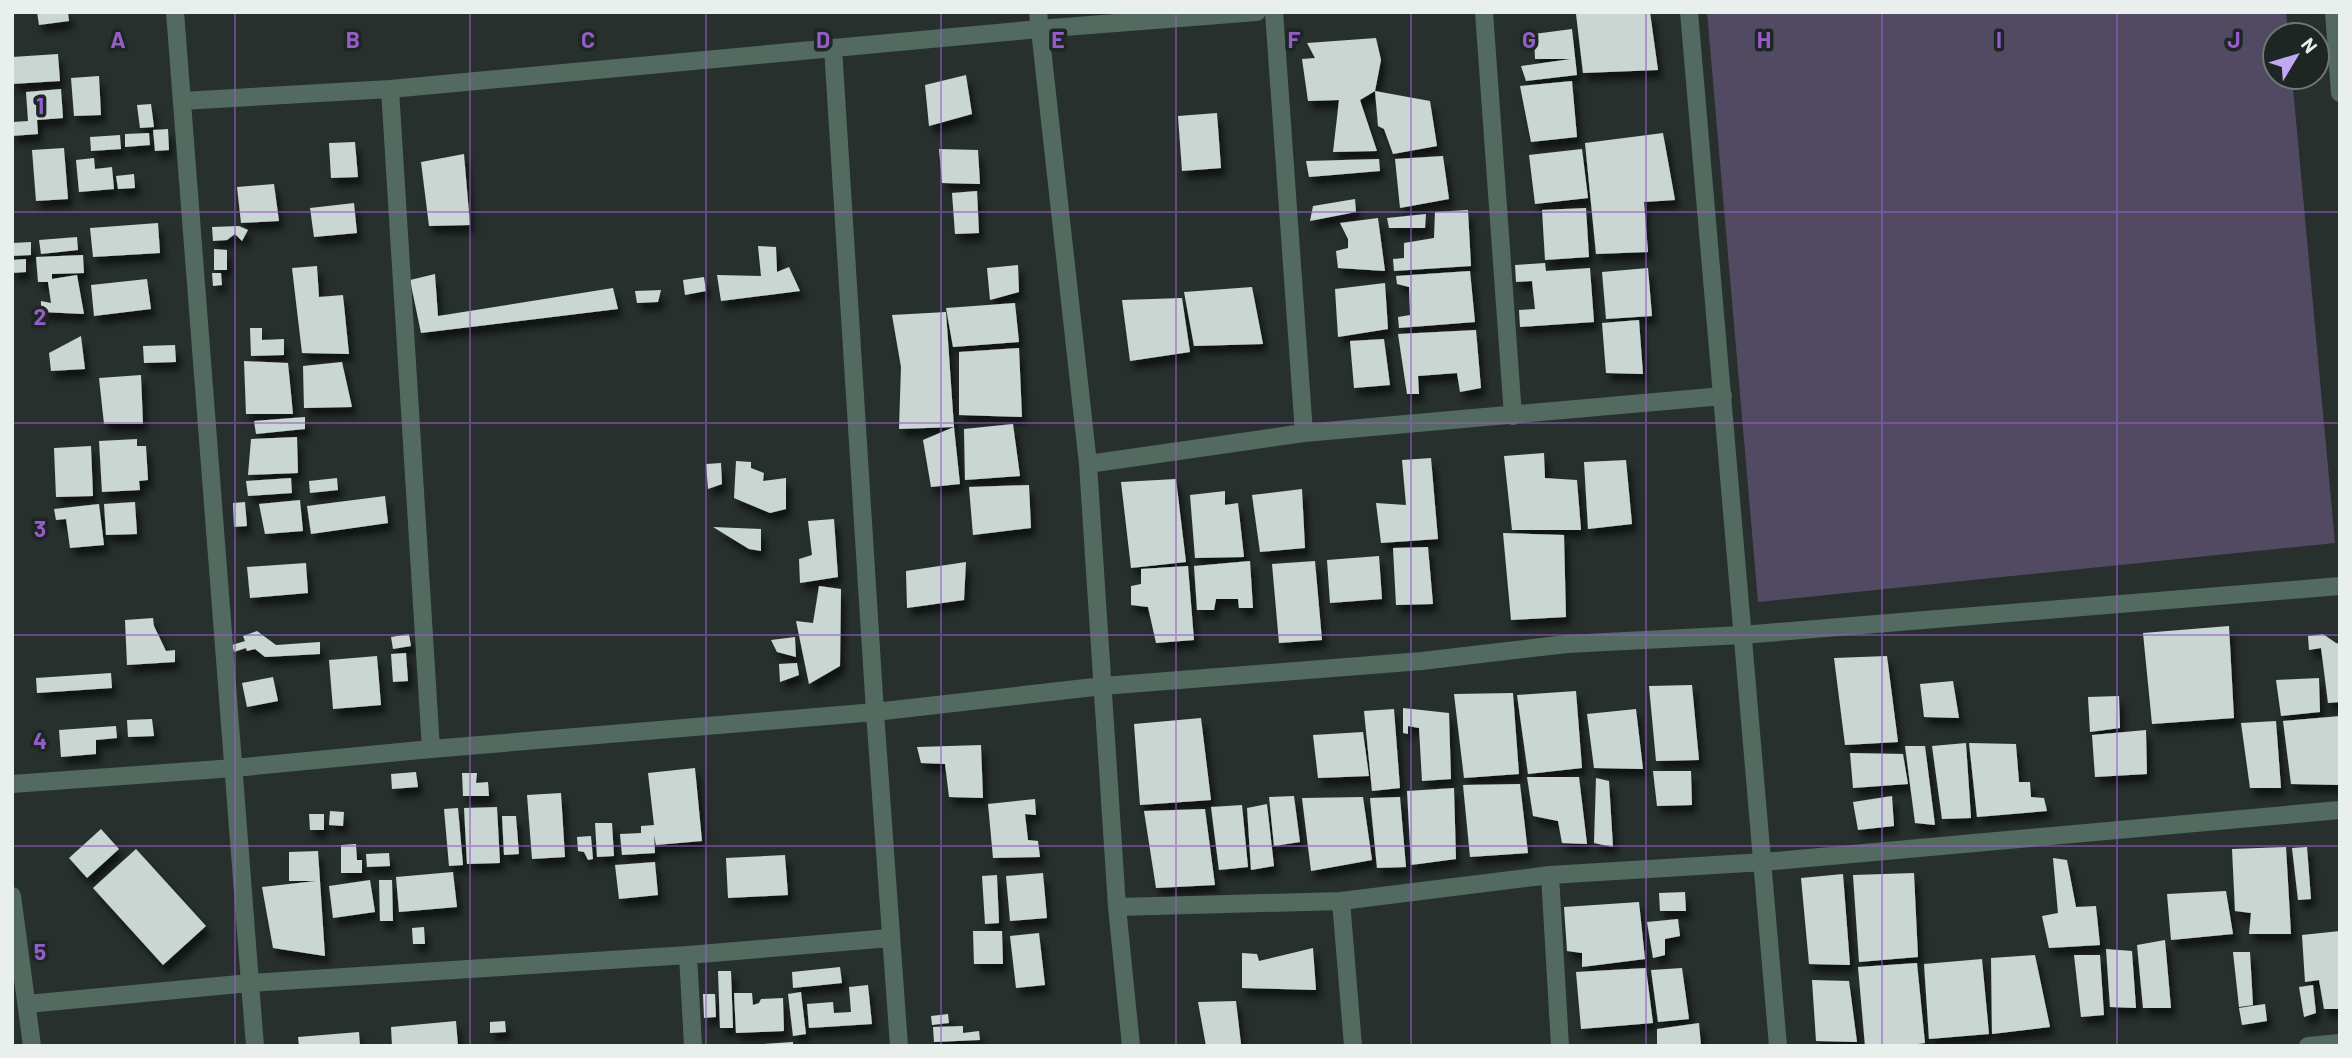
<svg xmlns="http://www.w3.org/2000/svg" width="2352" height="1058" viewBox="0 0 2352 1058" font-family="Barlow,sans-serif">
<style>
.green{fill:#524a63}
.building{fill:#cad6d1;filter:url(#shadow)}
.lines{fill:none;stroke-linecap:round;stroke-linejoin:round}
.street{stroke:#536a61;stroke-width:18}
.grid{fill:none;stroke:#965dca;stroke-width:2;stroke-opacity:0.55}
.grid-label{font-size:23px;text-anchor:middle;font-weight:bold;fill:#965dca;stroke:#1d2623;stroke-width:7;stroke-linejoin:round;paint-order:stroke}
</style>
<defs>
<filter id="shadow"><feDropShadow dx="4.5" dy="8" stdDeviation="3.5" flood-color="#0009"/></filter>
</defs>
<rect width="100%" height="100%" fill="#27302c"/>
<path class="green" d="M1707,12H2286L2288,35H2275V77H2292L2335,543L1758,602Z"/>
<path class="building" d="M37,12H68L69,21L39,25Z
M1586,12H1650L1658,70L1583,73L1576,14Z
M1572,29L1577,75L1526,81L1521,66L1571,59H1535L1534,34Z
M1376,38L1381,60L1375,91L1360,100L1377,151L1333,152L1339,100L1308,101L1302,59L1315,58L1307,43Z
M58,54L60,81L12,84V57Z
M966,75L972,114L929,126L925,85Z
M99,76L101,115L74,116L71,78Z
M1572,81L1577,137L1531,142L1520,86Z
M61,89L63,118L37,120L38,134L12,136V122L28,121L26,92Z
M1375,91L1430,101L1437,146L1393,154L1384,129L1378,126Z
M151,104L154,127L140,128L137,105Z
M1217,113L1221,168L1182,171L1178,116Z
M168,129L169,150L155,151L153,130Z
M149,133L150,145L125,147V134Z
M1663,133L1675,200L1644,202L1648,252L1596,254L1585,143Z
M120,135L121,149L91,151L90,137Z
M355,142L358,177L331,178L329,143Z
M64,148L68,199L36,201L32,150Z
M939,149L978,150L980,184L942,183Z
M1582,149L1588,198L1535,204L1529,155Z
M464,154L470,225L429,226L421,162Z
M1443,156L1449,199L1400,208L1395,159Z
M94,158L95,169L112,167L114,189L79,192L76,160Z
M1379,159L1380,171L1309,177L1306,161Z
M134,174L135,188L118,189L116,176Z
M274,184L279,221L241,223L237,187Z
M977,191L979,233L955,234L952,193Z
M1355,199L1356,212L1310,221L1313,206Z
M354,203L357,233L314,237L310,208Z
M1586,208L1589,257L1545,260L1542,210Z
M1468,210L1471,266L1394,271L1393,259L1404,258V243L1434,238L1435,212Z
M1426,214L1425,228H1389L1387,218Z
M1378,218L1385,271L1338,268L1336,251L1348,248V239L1340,223Z
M158,223L160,253L93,257L90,228Z
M239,226L248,230L242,241L235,234L227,240L213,241L212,227Z
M77,237L78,250L41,254L39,240Z
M31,242V255L12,256V243Z
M758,246L776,247L777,272L789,267L800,291L721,301L717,275L761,276Z
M214,249L227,250V270H214Z
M83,255L84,273L52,274V279L77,275L84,314L41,312V301L51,303L48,282H38L36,257Z
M26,259V272L12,273V260Z
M1545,263L1546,271L1590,268L1594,322L1520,327L1519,310L1535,309L1532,281L1516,282L1515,265Z
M1018,265L1019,292L990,300L987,268Z
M317,266L319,297L343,295L349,354L302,353L292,268Z
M1648,268L1652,316L1606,319L1602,272Z
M1470,271L1475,322L1399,328L1398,317L1410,315L1409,287L1397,284L1396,276Z
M212,273H221L222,285L213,286Z
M435,274L438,316L613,288L618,309L421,333L410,280Z
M704,277L706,291L685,295L683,280Z
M147,279L151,309L94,316L91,285Z
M1385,283L1388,329L1338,337L1335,289Z
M1252,287L1263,344L1194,346L1184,292Z
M661,290L658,302L637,303L635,291Z
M1182,298L1190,352L1130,361L1122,300Z
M1015,303L1019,342L953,347L946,308Z
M946,312L954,427L899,429L901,367L892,315Z
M1639,320L1643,374L1606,373L1602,323Z
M250,328H262V340L284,339V355L251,356Z
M1476,330L1481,388L1460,392L1457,373L1418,376L1419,394H1407L1398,334Z
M81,336L85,369L51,371L49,353Z
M1384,339L1390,385L1354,388L1350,341Z
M175,345L176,362L144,363L143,346Z
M1019,348L1022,417L959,415V352Z
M244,361L288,363L293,414H246Z
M342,362L352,407L304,408L303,366Z
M141,375L143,424H104L99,378Z
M305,417V429L256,434L254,421Z
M1013,424L1020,476L965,480L964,429Z
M954,427L960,484L931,487L923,440Z
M297,437L298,473L248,475L251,439Z
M137,439V446H146L148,480L139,481L140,490L102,492L99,441Z
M91,446L93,496L56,497L54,448Z
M1544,453L1545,478L1577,480L1581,530H1512L1504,456Z
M1431,458L1438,539L1381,543L1376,503L1406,505L1402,460Z
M1626,460L1632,524L1588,529L1584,462Z
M736,461L751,462V468L764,473L763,481L786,478V509L770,513L734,498Z
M721,463L722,484L708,489L706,464Z
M291,478L292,493L248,496L246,481Z
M337,478L338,490L310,493L309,481Z
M1176,479L1186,562L1131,568L1121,482Z
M1029,485L1031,528L973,535L969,487Z
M1302,489L1305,548L1260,552L1252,495Z
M1225,491V505L1238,503L1244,557L1195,558L1190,495Z
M385,496L388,523L311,534L307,506Z
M300,500L303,531L265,534L259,504Z
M135,502L137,534L106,535L104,504Z
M245,502L247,526L234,527L233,503Z
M99,504L104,545L70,548L66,519L56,520L54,509Z
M834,519L838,577L800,583L799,559L812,555L808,521Z
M713,527L761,529V551L749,549Z
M1503,533L1564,535L1566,617L1511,620Z
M1428,547L1433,604L1396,605L1393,548Z
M1379,556L1382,599L1330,603L1327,560Z
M1250,561L1253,608H1239L1238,599H1216L1214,610H1197L1194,566Z
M1315,561L1322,640L1279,643L1272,564Z
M966,562L964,600L907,608L906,571Z
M306,563L308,593L250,598L247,567Z
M1188,566L1194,640L1156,643L1148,607L1131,605V586L1141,584V569Z
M819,586L841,589L840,666L809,684L796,621L813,623Z
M153,618L154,626L166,651L175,650V662L127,665L125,620Z
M2229,626L2234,718L2152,724L2143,633Z
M257,631L276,645L320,642V654L265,657L255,649L247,651L246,648L234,652L232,645L245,641L243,636Z
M409,634L411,646L393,649L391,637Z
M2323,634L2336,643L2340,644V702L2328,703L2321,648L2309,650L2308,636Z
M795,637L796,657L777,652L771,640Z
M406,653L408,681L393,682L391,654Z
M377,656L381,705L333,709L329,660Z
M1887,656L1898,742L1845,745L1834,658Z
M797,663L799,675L780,682L779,664Z
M111,673L112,688L37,693L36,678Z
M273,677L278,701L247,707L242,683Z
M2319,678L2320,712L2281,716L2276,680Z
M1953,681L1959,718L1924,717L1920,684Z
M1692,685L1699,760L1656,761L1649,686Z
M1576,691L1582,768L1528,774L1517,695Z
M1513,693L1519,774L1464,778L1454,694Z
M2119,696L2120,728L2090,732L2088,697Z
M1403,708L1449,713L1451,779L1422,781L1419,728L1408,726V734L1403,733Z
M1394,709L1400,788L1372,791L1364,711Z
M1636,709L1643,769L1594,768L1587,714Z
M2340,716V785L2291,784L2283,721Z
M1201,718L1211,800L1140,805L1134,724Z
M152,719L154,736L128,737L127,720Z
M2276,721L2281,788H2250L2241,723Z
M116,726L117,738L96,740V754L61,757L59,730Z
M2146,730L2147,774L2095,777L2092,735Z
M1363,732L1369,776L1318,778L1313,735Z
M1966,743L1971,818L1942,819L1932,746Z
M1969,743L2016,744L2019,782H2030L2031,797L2044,798L2047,811L1977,817Z
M981,745L983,798L949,797L945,764L921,763L917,747Z
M1905,746H1925L1935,825L1915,823Z
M1850,753L1903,754L1908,784L1853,788Z
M695,768L702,841L656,845L654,835L655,853L622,855L620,834L641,833V826L654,825L648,773Z
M1653,771H1691L1692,805L1657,806Z
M416,772L418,787L392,789L391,774Z
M462,773H477L476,783L488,782L489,796H463Z
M1527,777H1579L1587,844L1562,843L1558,821L1533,816Z
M1596,778L1609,781L1613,847L1594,843Z
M1520,784L1528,853L1470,857L1463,785Z
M1454,788L1456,859L1411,865L1407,791Z
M561,793L565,857L532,859L527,795Z
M1294,796L1300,842L1274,846L1269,797Z
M1892,796L1894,826L1858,830L1853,802Z
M1363,797L1372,860L1311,871L1302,798Z
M1400,797L1406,867L1377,868L1370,798Z
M1035,799L1036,815L1025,814L1028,840L1038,841L1040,857L993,858L988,804Z
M1267,804L1274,866L1251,870L1247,808Z
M1242,805L1248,867L1219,870L1211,807Z
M497,807L500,863L467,864L464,808Z
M458,808L463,865L449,866L444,809Z
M1205,809L1215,885L1156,888L1144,811Z
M330,811L344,812L343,826L329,825Z
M309,814H324V830H310Z
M502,816H516L519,854L504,855Z
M595,823H612L614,856L597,857Z
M101,829L119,849L87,878L69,858Z
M591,836L593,859L588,860L584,852L578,851L577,837Z
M356,844L357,860H362V873H341V845Z
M2286,847L2291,934H2249L2251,913L2235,911L2232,849Z
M2307,847L2311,899L2298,900L2292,848Z
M136,849L206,926L163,965L93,888Z
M318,851L325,956L273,948L262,887L316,881H289V852Z
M389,853L390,866L367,867L366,854Z
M785,855L788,895L728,898L726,858Z
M2053,858L2067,860L2076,907L2096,906L2100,945L2049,948L2042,916L2058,913Z
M655,862L658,895L619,899L615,865Z
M453,872L457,907L399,912L396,877Z
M1043,873L1047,918L1010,921L1006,876Z
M1914,873L1918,957L1859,962L1853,875Z
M1843,874L1850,965L1809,964L1801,878Z
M997,875L999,923L985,924L982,876Z
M370,880L375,912L333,918L329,886Z
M379,880H392L393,921H380Z
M2226,891L2233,934L2171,940L2167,894Z
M1685,892L1686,911H1660L1659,893Z
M1639,902L1645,959L1582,967V953L1567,951L1564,907Z
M1678,919L1680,936L1665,939V955L1653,958L1647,922Z
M424,927L425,944H413L412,928Z
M973,931H1002L1003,964H974Z
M2340,931V1009H2324L2319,980L2305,982L2302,935Z
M1039,933L1045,985L1016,988L1010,936Z
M2165,940L2171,1008H2143L2137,945Z
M1313,948L1316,990L1242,988V953L1257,954L1259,961Z
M2106,949L2132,951L2136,1008L2110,1007Z
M2233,952H2250L2253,1005L2239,1007Z
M2035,955L2050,1027L1992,1034L1991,958Z
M2074,955H2100L2104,1015L2081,1017Z
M1982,959L1989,1034L1929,1039L1924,964Z
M1917,963L1925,1043L1902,1046H1865L1858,967Z
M840,967L842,983L793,988L792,972Z
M1646,968L1653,1023L1581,1029L1576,972Z
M1682,968L1689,1019L1658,1022L1651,970Z
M718,971H731L733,1028H720Z
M1812,980L1849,981L1857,1042L1816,1041Z
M868,985L872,1024L809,1028L807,1004L833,1002L834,1013L851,1012L849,987Z
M2313,985L2316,1013L2304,1017L2299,987Z
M801,992L806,1034L793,1036L788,994Z
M734,993H752L753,1005L759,1003L761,999L783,998L784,1031L736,1033Z
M703,994H715L716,1017L704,1018Z
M1236,1001L1241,1044L1206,1046L1198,1002Z
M2265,1004L2267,1021L2242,1025L2239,1008Z
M948,1014L949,1023L932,1025L931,1016Z
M456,1021L458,1046H392L391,1027Z
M505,1021L506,1032L490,1033V1022Z
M1699,1023L1701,1046H1657V1029Z
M963,1026V1033L979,1031L980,1040L934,1042L933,1027Z
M359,1032L360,1046H299L298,1037Z
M793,1042V1046H764V1044Z"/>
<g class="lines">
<path class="street" d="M1038,12L1088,464L1117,907L1131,1046
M1274,12L1304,433
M1484,12L1513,416
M1689,12L1778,1046
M2334,12L2340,93
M833,48L875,712L899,1046
M390,89L431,749
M182,101L390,89L1039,29L1257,12
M1088,464L1304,433L1723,396
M12,784L234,768L431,749L875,712L1103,686L1422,661L1567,644L1742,635L2340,586
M1550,875L1560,1046
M12,896L32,1046
M1341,901L1353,1046
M1117,907L1341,901L1550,875L1764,862L2340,810
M688,955L693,1046
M27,1004L250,983L175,12
M255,1046L250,983L688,955L890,938
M2308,1046L2340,1043"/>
</g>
<path class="grid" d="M235,12V1046M470,12V1046M706,12V1046M941,12V1046M1176,12V1046M1411,12V1046M1646,12V1046M1882,12V1046M2117,12V1046M12,212H2340M12,423H2340M12,635H2340M12,846H2340"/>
<g class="grid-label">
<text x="118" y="48">A</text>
<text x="353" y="48">B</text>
<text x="588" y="48">C</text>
<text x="823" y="48">D</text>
<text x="1058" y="48">E</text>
<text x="1294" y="48">F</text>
<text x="1529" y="48">G</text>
<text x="1764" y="48">H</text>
<text x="1999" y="48">I</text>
<text x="2234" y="48">J</text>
<text x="40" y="114">1</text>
<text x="40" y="325">2</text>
<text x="40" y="537">3</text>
<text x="40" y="749">4</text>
<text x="40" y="960">5</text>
</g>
<rect width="2352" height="1058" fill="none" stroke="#e9efec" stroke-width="28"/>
<g transform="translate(2296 56) rotate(52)"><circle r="33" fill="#1d2623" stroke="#6f7673" stroke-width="2"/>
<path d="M0-5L12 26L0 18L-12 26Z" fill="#c1a8f3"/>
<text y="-10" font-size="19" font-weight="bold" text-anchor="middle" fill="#e9efec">N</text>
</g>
</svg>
